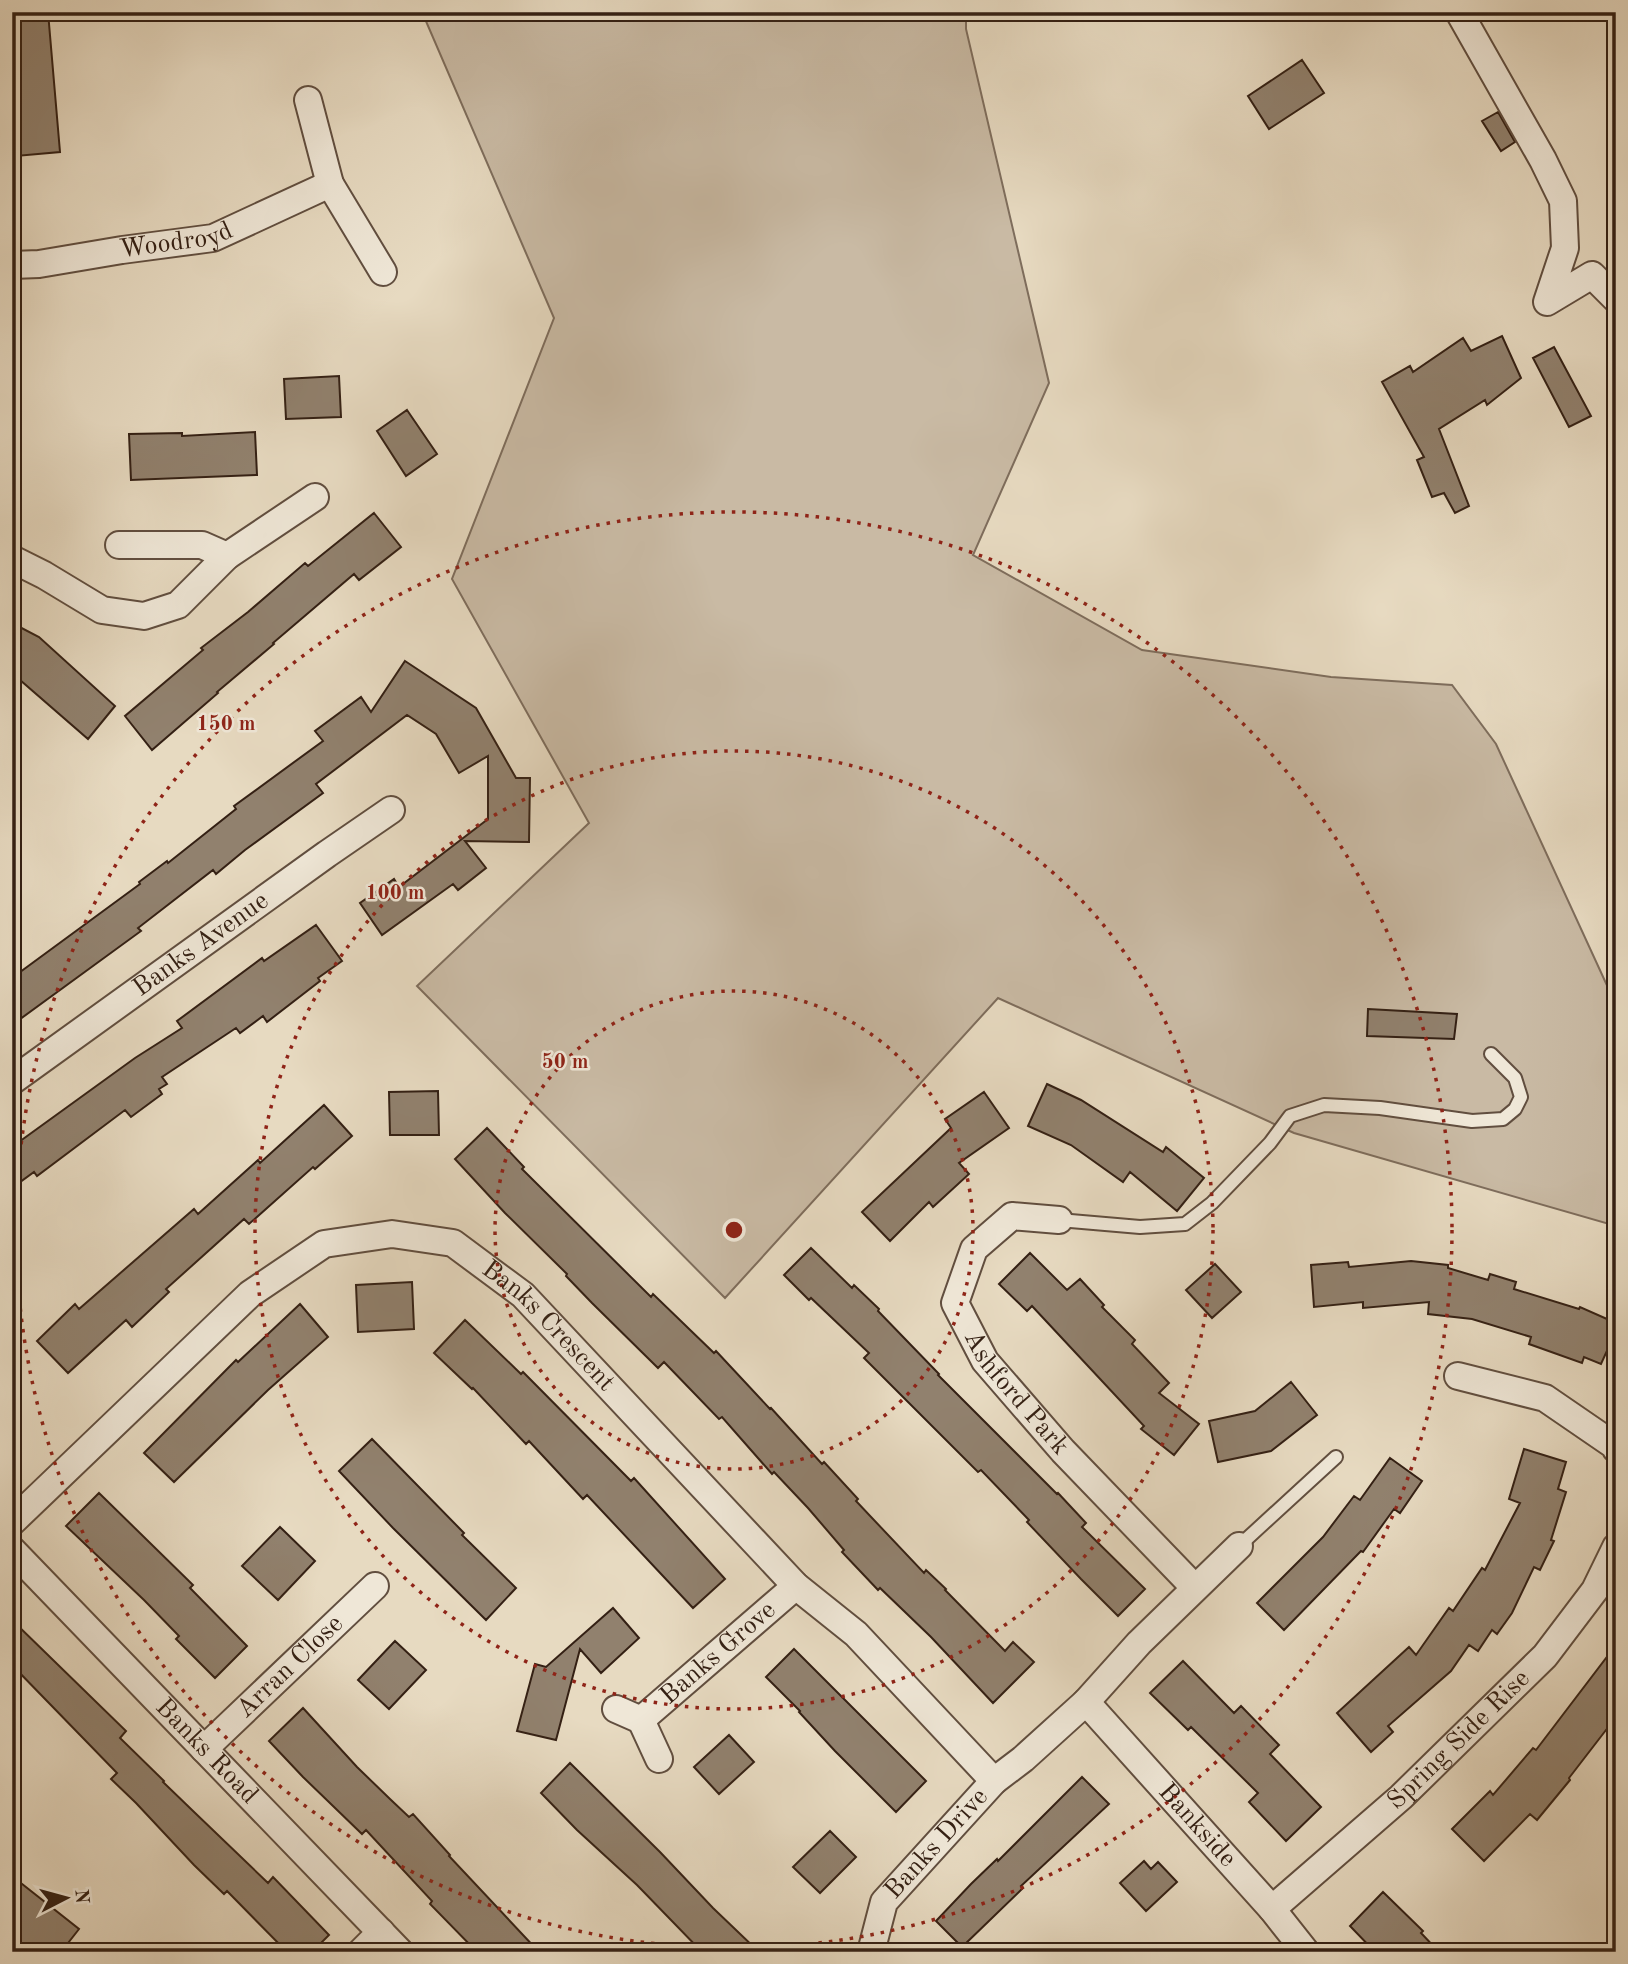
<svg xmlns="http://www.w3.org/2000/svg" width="1628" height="1964" viewBox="0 0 1628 1964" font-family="'Old Standard TT',serif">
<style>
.green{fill:#c9baa4;stroke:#7e6d5c;stroke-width:2}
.building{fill:#91816e;stroke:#342014;stroke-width:2}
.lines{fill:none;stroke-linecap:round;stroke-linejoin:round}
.lane-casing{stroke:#614e3f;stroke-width:16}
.street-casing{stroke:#614e3f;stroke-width:30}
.lane{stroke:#efe7d7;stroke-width:12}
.street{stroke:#efe7d7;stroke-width:26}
.ring{fill:none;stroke:#8f2418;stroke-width:3.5;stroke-dasharray:3.5 7}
.labels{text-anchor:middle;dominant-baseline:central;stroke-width:5;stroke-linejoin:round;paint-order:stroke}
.street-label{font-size:26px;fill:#342014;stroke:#efe7d7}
.centre{fill:#8f2418;stroke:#efe7d7;stroke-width:3.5}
.ring-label{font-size:21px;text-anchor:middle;font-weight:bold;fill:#8f2418;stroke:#efe7d7;stroke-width:5;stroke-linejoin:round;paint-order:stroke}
</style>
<rect width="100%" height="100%" fill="#e7dac1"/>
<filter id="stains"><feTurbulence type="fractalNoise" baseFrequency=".00286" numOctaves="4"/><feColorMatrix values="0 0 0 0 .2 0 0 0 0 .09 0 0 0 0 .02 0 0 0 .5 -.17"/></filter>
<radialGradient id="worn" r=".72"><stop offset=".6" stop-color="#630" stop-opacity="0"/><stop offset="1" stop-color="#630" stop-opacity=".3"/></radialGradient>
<path class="green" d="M422,12H966V29L1049,383L973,555L1142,650L1331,677L1452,685L1496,744L1616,1005V1226L1294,1133L998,998L725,1298L417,986L589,823L452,579L554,318Z"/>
<path class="building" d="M12,12H48L60,152L16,156L12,118Z
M1302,60L1324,93L1269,129L1248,96Z
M1498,112L1515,142L1501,151L1482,121Z
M1502,336L1521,378L1487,405L1485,400L1439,429L1469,506L1455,513L1444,493L1432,497L1417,460L1424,457L1382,382L1410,366L1413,372L1463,338L1471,351Z
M1554,347L1591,416L1569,427L1533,358Z
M339,376L341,417L286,419L284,379Z
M407,410L437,454L406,476L377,431Z
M255,432L257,475L131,480L129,434L182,433V436Z
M374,513L401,547L359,580L354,574L273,643L274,644L217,692L218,693L152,750L125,716L203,650L201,648L248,612L305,563L308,566Z
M12,623L39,637L115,706L88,739L12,673Z
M405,661L476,708L516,778H530L529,842L465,841L486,868L458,890L453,884L382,935L360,903L394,879L399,887L488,819V756L459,773L436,734L407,715L316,784L323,793L245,850L216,874L213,870L138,928L141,931L12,1025V978L140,884L139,882L167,861L168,863L236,809L234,806L323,741L315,731L361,697L371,712Z
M316,925L342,961L318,978L320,981L267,1022L263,1016L240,1033L236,1028L162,1077L167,1084L159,1089L162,1094L131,1117L125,1110L37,1176L34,1172L12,1188V1147L135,1058L182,1028L177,1021L262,958L264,961Z
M1368,1009L1457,1014L1454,1039L1367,1036Z
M1047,1084L1081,1100L1163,1152L1166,1147L1204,1178L1177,1211L1130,1172L1123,1182L1071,1145L1028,1126Z
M438,1091L439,1135H390L389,1092Z
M984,1092L1009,1128L959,1163L969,1174L933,1207L929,1202L890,1241L862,1212L951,1128L945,1119Z
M324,1105L352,1136L315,1169L313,1167L249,1224L244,1219L166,1289L169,1292L132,1327L126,1320L68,1373L37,1341L75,1304L79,1309L194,1209L198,1214L258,1160L260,1163Z
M487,1128L524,1167L522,1169L651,1297L653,1294L714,1353L716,1351L770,1409L771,1408L822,1464L824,1462L858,1499L856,1501L924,1573L926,1570L946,1589L945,1590L1005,1651L1013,1642L1034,1662L993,1703L931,1637L880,1588L878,1590L842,1552L844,1550L808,1508L774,1472L772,1474L722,1417L719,1419L664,1362L658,1368L592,1303L566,1276L567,1274L505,1213L455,1159Z
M811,1248L852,1288L854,1285L879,1309L878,1311L939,1374L938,1375L1057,1494L1058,1493L1086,1523L1082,1527L1145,1589L1118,1616L1081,1579L1027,1522L1029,1520L981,1470L978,1472L864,1358L869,1353L811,1298L809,1300L784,1275Z
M1030,1253L1067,1290L1080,1279L1104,1305L1102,1307L1135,1340L1132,1344L1169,1383L1159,1393L1199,1424L1174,1455L1141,1429L1144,1426L1032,1306L1027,1311L999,1284Z
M1411,1261L1448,1265V1268L1488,1280L1490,1274L1516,1282L1514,1289L1579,1309L1580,1307L1616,1323V1331L1601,1364L1584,1357L1582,1363L1529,1344L1531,1337L1472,1319L1428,1314L1429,1302L1363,1308V1302L1314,1307L1311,1265L1348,1262L1349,1267Z
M1215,1264L1241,1292L1212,1318L1186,1290Z
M412,1282L414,1329L358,1332L356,1285Z
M300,1304L328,1337L268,1390L174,1482L144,1453L236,1360L238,1362Z
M465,1320L521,1374L523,1372L631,1481L634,1478L725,1579L693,1608L587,1495L583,1499L529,1441L526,1444L473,1388L472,1389L434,1353Z
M1291,1382L1317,1415L1271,1451L1218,1462L1209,1421L1255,1411Z
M372,1439L464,1533L462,1535L516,1588L486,1620L393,1528L339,1471Z
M1524,1449L1566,1462L1558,1489L1566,1492L1551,1540L1554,1541L1540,1570L1534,1567L1512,1613L1497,1634L1492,1630L1478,1651L1469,1645L1451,1671L1388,1726L1393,1732L1371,1752L1337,1713L1409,1647L1416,1655L1449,1608L1453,1611L1482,1568L1485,1570L1520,1503L1509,1499Z
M1390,1458L1422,1481L1400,1513L1394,1509L1363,1552L1361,1551L1284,1630L1257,1603L1323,1537L1354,1496L1360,1500Z
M99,1493L193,1585L190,1588L247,1646L215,1678L176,1639L179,1636L144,1600L66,1526Z
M280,1527L315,1561L278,1600L242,1566Z
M613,1608L639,1638L601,1673L580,1649L556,1740L517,1731L535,1664L546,1667Z
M12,1620L126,1731L120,1738L164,1781L163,1782L192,1810L268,1883L273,1877L329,1935L312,1952H287L227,1891L224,1894L194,1865L136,1803L111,1779L117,1773L12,1665Z
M395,1641L426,1670L389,1709L358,1680Z
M1616,1645V1717L1569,1778L1570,1780L1537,1820L1530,1814L1484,1861L1452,1829L1490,1791L1493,1795L1533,1748L1536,1750Z
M794,1649L926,1781L896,1812L835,1751L799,1712L800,1711L766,1677Z
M1183,1661L1234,1713L1241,1706L1279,1745L1270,1754L1321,1807L1286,1841L1249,1802L1258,1793L1191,1727L1188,1730L1150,1693Z
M303,1708L357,1767L390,1799L409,1817L413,1814L450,1855L449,1856L539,1952H477L430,1904L432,1901L366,1830L362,1834L303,1777L269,1741Z
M729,1735L754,1762L719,1794L694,1767Z
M570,1763L660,1852L713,1908L759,1952H702L637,1885L577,1830L541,1793Z
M1082,1777L1109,1804L1021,1886L1023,1888L962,1947L936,1921L971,1884L997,1859L998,1861Z
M830,1831L856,1857L820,1893L793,1867Z
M1144,1861L1151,1869L1158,1862L1177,1882L1146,1911L1120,1883Z
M12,1876L79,1929L61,1952H33L12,1936Z
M1383,1892L1423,1931L1421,1933L1439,1952H1375L1350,1926Z"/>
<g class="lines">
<g class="lane-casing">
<path id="lane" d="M1059,1220L1140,1227L1185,1224L1212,1203L1270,1143L1290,1116L1324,1105L1380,1108L1472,1121L1503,1119L1515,1109L1521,1097L1515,1078L1491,1054
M1239,1546L1336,1457"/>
</g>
<g class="street-casing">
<g id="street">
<path d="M1459,12L1543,160L1563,201L1565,248L1547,302L1592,275L1616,299"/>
<path d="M308,100L330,184"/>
<path id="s1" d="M12,265L39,264L122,250L213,238L330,184L383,272"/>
<path d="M119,545H202L227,556"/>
<path d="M12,559L44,575L102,610L144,616L178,605L227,556L315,497"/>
<path id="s2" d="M12,1081L327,854L391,810"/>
<path id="s3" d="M1059,1220L1012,1216L974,1249L955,1303L985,1361L1063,1451L1195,1588"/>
<path d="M1458,1376L1545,1398L1615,1446L1616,1449"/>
<path id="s4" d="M12,1522L250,1294L324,1244L392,1234L453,1243L523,1295L796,1586L856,1634L994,1781L1023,1759L1086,1702L1139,1643L1239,1546"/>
<path id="s5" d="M12,1550L400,1952"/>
<path id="s6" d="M1086,1702L1272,1909L1306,1952"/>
<path d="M616,1709L641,1720"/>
<path id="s7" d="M204,1749L375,1586"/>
<path id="s8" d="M659,1759L641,1720L796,1586"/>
<path id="s9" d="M1272,1909L1401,1797L1545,1656L1595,1590L1616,1547"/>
<path d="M361,1952L381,1932"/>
<path id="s10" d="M871,1952L884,1902L994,1781"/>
</g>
</g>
<use href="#lane" class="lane"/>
<use href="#street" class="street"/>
</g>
<g class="ring">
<circle cx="734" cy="1230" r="239"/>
<circle cx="734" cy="1230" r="479"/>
<circle cx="734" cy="1230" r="718"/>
</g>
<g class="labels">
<g class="street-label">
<text stroke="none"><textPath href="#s1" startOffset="166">Woodroyd</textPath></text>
<text stroke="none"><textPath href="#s2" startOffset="233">Banks Avenue</textPath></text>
<text stroke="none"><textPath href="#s4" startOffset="676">Banks Crescent</textPath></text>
<text stroke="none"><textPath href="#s3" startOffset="264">Ashford Park</textPath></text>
<text stroke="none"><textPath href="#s8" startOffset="145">Banks Grove</textPath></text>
<text stroke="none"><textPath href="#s7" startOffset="119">Arran Close</textPath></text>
<text stroke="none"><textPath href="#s9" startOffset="252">Spring Side Rise</textPath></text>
<text stroke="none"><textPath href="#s5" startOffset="280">Banks Road</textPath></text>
<text stroke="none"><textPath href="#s6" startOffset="166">Bankside</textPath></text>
<text stroke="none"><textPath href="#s10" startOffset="130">Banks Drive</textPath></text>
</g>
</g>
<circle cx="734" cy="1230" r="10" class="centre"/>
<g class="ring-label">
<text x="226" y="730">150 m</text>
<text x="395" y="899">100 m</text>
<text x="565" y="1068">50 m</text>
</g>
<rect width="1628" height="1964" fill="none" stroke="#e7dac1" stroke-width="42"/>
<rect x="14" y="14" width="1600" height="1936" fill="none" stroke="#342014" stroke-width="3.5"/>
<rect x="21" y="21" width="1586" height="1922" fill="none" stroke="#342014" stroke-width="2"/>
<g transform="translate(66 1898) rotate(84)" stroke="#efe7d7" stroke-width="5" paint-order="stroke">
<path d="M0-5L12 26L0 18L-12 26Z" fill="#342014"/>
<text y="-10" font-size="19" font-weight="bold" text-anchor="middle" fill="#342014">N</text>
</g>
<rect width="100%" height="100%" filter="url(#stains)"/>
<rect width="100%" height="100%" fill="url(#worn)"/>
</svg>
